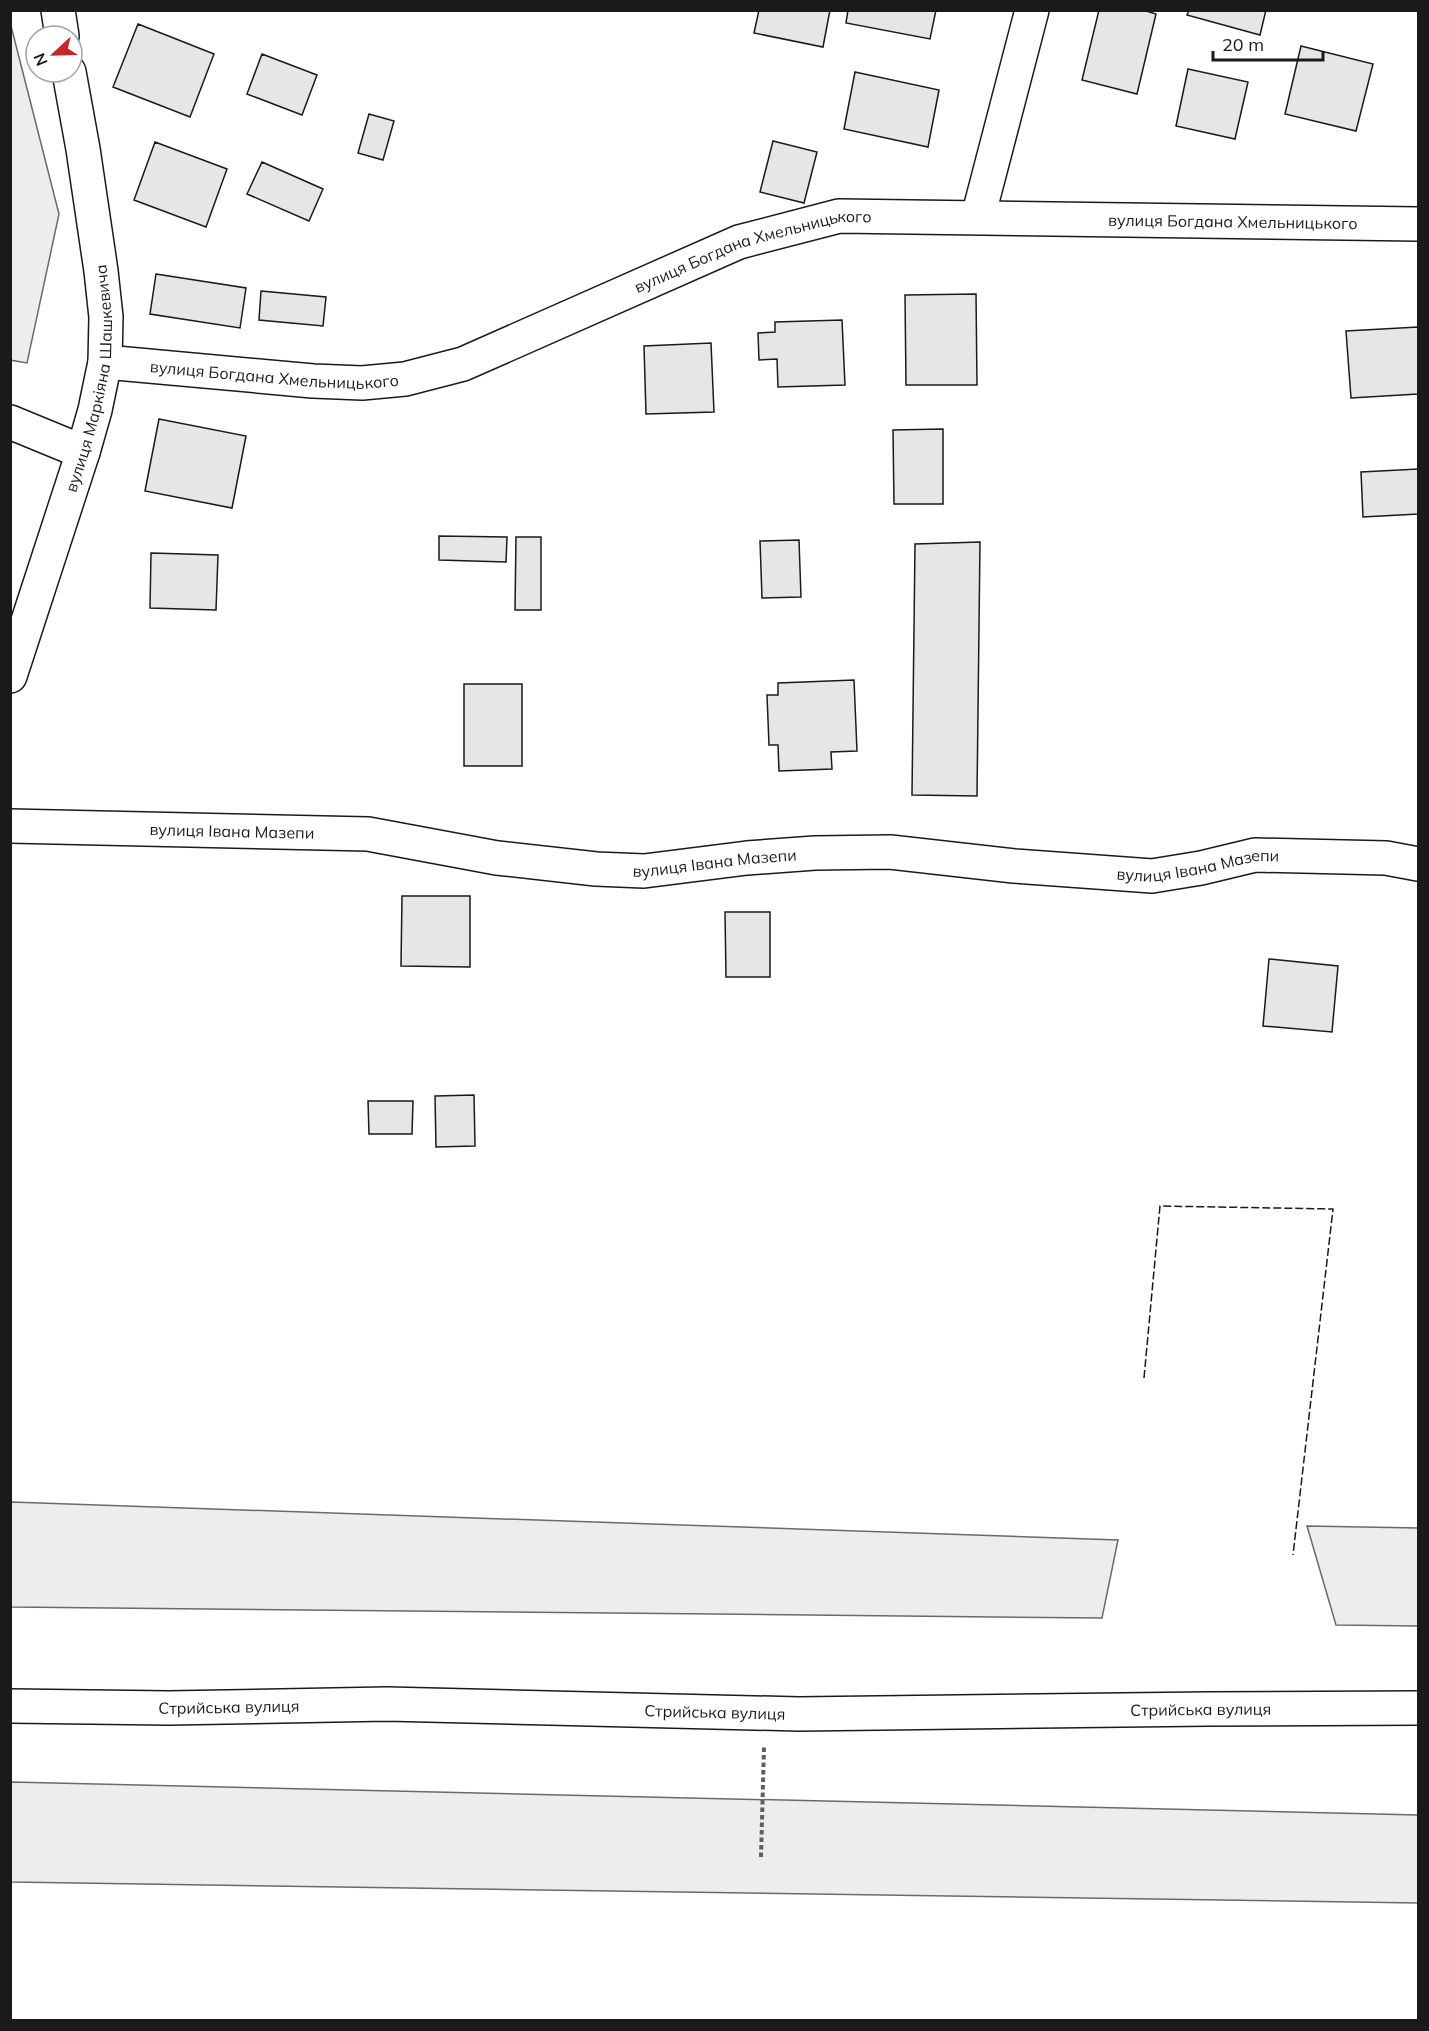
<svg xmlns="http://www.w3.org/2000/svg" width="1429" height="2031" viewBox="0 0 1429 2031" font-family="Mulish,sans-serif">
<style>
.green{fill:#ededed;stroke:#6a6a6a;stroke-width:1.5}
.building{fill:#e6e6e6;stroke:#1a1a1a;stroke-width:1.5}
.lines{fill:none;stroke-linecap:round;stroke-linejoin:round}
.minor-casing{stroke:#1a1a1a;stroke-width:36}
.tertiary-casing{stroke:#1a1a1a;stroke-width:36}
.trunk-casing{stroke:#1a1a1a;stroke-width:36}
.path{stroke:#5f5f5f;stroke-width:4;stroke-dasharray:4.5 3;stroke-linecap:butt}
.minor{stroke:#fff;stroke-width:33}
.tertiary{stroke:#fff;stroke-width:33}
.trunk{stroke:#fff;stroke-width:33}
.fence{stroke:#1a1a1a;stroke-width:1.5;stroke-dasharray:8 3;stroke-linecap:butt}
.labels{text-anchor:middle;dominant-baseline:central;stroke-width:4.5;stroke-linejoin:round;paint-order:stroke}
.street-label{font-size:16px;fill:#1a1a1a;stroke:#fff}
</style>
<rect width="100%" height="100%" fill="#fff"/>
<path class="green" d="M10,22L59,214L27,363L10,360Z
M11,1502L1118,1540L1102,1618L11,1607Z
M1307,1526L1418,1528V1626L1336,1625Z
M11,1782L1418,1815V1903L11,1882Z"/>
<path class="building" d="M759,10H830L823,47L754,33Z
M848,10H936L930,39L846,23Z
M1099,10H1143L1156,14L1137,94L1082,80Z
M1189,10H1266L1260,35L1187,15Z
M138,24L214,54L190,117L113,87Z
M1301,46L1373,64L1356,131L1285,114Z
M262,54L317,75L302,115L247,94Z
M1188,69L1248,82L1235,139L1176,126Z
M855,72L939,90L928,147L844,129Z
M369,114L394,121L383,160L358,153Z
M773,141L817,152L804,203L760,192Z
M155,142L227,169L206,227L134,200Z
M262,162L323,189L309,221L247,194Z
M156,274L246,288L240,328L150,314Z
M261,291L326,297L323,326L259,320Z
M976,294L977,385H906L905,295Z
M842,320L845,385L778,387L777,359L759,360L758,333L775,332V322Z
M1418,327V394L1351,398L1346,331Z
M711,343L714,412L646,414L644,346Z
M159,419L246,436L232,508L145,491Z
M943,429V504H894L893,430Z
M1418,469V514L1363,517L1361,472Z
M439,536L507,537L506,562L439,560Z
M516,537H541V610H515Z
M799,540L801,597L762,598L760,541Z
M980,542L977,796L912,795L915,544Z
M151,553L218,555L216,610L150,608Z
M854,680L857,751L831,752L832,769L779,771L778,745H769L767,695H778V683Z
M464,684H522V766H464Z
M402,896H470V967L401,966Z
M725,912H770V977H726Z
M1269,959L1338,966L1332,1032L1263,1026Z
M474,1095L475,1146L436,1147L435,1096Z
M368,1101H413L412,1134H369Z"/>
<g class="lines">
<g class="minor-casing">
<g id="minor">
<path d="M978,217L1032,10"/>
<path id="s1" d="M105,362L313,381L362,383L405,379L463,364L739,242L839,216L1418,224"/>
<path id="s2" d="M10,826L368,834L497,858L596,869L644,871L747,858L815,853L890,852L1014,866L1152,876L1201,868L1255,855L1386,858L1418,864"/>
</g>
</g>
<g class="tertiary-casing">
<g id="tertiary">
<path d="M58,10L62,36"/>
<path d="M10,422L83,452"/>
<path id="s3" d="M10,676L83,452L95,410L105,362L106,317L101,271L83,149L69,72"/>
</g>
</g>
<g class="trunk-casing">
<g id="trunk">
<path id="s4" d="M10,1706L169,1708L387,1704L799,1714L1208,1709L1418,1708"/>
</g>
</g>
<path class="path" d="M761,1857L764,1747"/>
<use href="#minor" class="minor"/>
<use href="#tertiary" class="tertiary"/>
<use href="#trunk" class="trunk"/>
<path class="fence" d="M1144,1378L1160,1206L1333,1209L1293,1555"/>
</g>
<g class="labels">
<g class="street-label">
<text stroke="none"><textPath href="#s1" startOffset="1160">вулиця Богдана Хмельницького</textPath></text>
<text stroke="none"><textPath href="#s1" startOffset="674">вулиця Богдана Хмельницького</textPath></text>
<text stroke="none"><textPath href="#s1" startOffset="170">вулиця Богдана Хмельницького</textPath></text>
<text stroke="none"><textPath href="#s3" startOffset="310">вулиця Маркіяна Шашкевича</textPath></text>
<text stroke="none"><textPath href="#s2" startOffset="222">вулиця Івана Мазепи</textPath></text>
<text stroke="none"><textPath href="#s2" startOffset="708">вулиця Івана Мазепи</textPath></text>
<text stroke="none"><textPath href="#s2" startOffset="1194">вулиця Івана Мазепи</textPath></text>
<text stroke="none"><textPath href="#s4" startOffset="219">Стрийська вулиця</textPath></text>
<text stroke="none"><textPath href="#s4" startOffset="1191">Стрийська вулиця</textPath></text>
<text stroke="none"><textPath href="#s4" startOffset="705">Стрийська вулиця</textPath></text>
</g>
</g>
<rect width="1429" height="2031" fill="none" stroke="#1a1a1a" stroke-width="24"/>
<g transform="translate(54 54) rotate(248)"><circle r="28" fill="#ffffff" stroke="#a3a3a3" stroke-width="1.5"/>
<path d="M0-4.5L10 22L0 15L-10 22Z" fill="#c62828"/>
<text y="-9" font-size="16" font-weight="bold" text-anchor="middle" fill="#1a1a1a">N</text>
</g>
<path d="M1213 51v9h110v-9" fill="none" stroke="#1a1a1a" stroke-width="3"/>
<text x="1222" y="51" font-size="18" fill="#1a1a1a" stroke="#ffffff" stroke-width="4.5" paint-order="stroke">20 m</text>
</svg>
